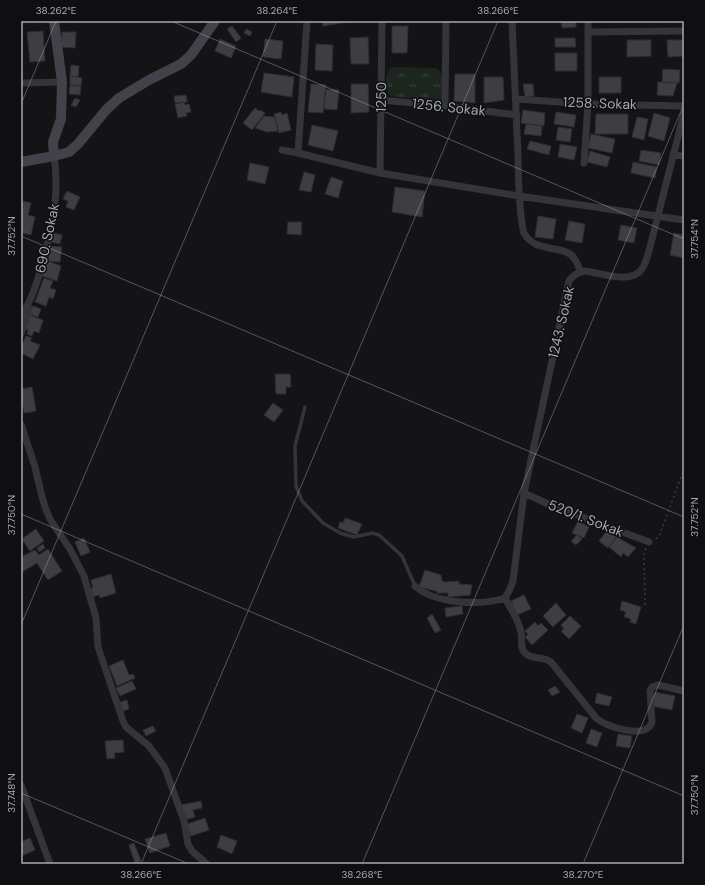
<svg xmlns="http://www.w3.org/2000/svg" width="705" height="885" viewBox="0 0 705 885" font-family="'DM Sans',sans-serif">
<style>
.park{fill:url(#park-tufts)}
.building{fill:#3e3d42;stroke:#2e2d31}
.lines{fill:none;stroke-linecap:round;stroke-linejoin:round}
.path{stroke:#3a3c41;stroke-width:1.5;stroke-dasharray:2 3;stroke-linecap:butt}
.lane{stroke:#34353a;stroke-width:3.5}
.street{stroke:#34353a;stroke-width:7}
.secondary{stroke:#42434a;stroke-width:10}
.ticks{fill:none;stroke:#a5a8b6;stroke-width:1;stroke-opacity:0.45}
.labels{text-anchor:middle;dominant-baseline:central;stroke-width:3;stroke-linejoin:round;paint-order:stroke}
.street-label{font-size:14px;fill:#a5a8b6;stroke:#0f0e10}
.neatline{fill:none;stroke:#a5a8b6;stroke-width:1.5}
.ticks-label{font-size:10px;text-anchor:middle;fill:#a5a8b6}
</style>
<defs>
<pattern id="park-tufts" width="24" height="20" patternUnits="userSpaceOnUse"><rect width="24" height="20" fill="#1d251f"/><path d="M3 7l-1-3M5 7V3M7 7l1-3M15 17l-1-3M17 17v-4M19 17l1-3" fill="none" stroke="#3b423d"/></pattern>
</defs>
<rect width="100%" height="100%" fill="#141315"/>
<path class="park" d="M392,67L436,68C446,74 442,88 442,99L438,101L390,96C385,90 384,71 392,67Z"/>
<path class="building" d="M322,21H348V22L323,26Z
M561,21H576V27L562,28Z
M232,26L241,38L236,42L227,29Z
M392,26H408L407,53H392Z
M246,29L252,32L250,36L244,33Z
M43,31L45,61L30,62L27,32Z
M62,32H76L75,48L61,47Z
M368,37L369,64H351L350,38Z
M555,38H575L576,47H555Z
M220,39L236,46L231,58L215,51Z
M265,39L283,41L281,59L263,57Z
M627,40H651V56L627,57Z
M667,40H684V56L668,57Z
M316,44L333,45L332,71L315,70Z
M555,53H577V71H555Z
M71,65L79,66L78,77L70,76Z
M663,69L680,70L679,83L662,82Z
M264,73L294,77L292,97L261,92Z
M455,74H475V103L454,101Z
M70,76L82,78L81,86L70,85Z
M484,77H503L504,100L484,103Z
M599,77H621V93H599Z
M658,82L677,83L673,96L657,95Z
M311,84L326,85L323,113L308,112Z
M351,84H368L369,112L351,113Z
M523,84H533L534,96L525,97Z
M70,85L81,86L80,95L69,94Z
M326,89L339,90L337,110L324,109Z
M186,95L187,102L175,103L174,96Z
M75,98L80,100L76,107L71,105Z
M184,102L185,105L189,104L191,112L186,113L187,116L178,118L175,104Z
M255,108L259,111L260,110L265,113L252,130L243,123Z
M523,110L545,113L544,126L521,123Z
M281,112L282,115L287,113L291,130L279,133L274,114Z
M556,112L576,115L574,127L554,124Z
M654,113L670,118L664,141L648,136Z
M596,114H628V134H595Z
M264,116L275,117L278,131L267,132L255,128Z
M637,117L648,119L644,140L632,137Z
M526,124L542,126L541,136L524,134Z
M312,125L338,131L333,151L308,145Z
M558,127L572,129L570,142L556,140Z
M591,134L615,139L612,153L588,148Z
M530,141L551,146L549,155L527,149Z
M560,144L577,147L574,160L558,157Z
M641,150L661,153L659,165L639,161Z
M590,151L610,157L607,167L587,162Z
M633,162L657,167L655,178L631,173Z
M250,163L269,167L265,184L247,180Z
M304,172L315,175L311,192L299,190Z
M331,177L343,181L338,198L325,194Z
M395,187L425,191L422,217L392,212Z
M67,191L80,197L74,210L66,207L68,201L63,199Z
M23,201L31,203L28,215L35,217L31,235L21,233V210Z
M538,216L556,219L553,239L535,237Z
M569,221L585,224L582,243L565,240Z
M288,222H302L301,235L287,234Z
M621,225L637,228L634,243L618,240Z
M53,233L62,235L60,244L51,242Z
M674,233L684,235V258L670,255Z
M50,246L62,247L60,262L48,261Z
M48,261L61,266L57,281L42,276Z
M44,278L53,281L50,288L56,290L53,299L49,297L46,306L35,302Z
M33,306L41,309L38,317L30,314Z
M30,315L43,320L39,333L34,331L32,336L27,334L28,330L25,329Z
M26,336L32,338L30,341L40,345L33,359L21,353V347Z
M275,374H290L291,387H286V394H276Z
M32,387L36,411L24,413L21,396V389Z
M273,403L283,410L274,422L264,415Z
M345,518L362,524L357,535L338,528L340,522L343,523Z
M578,521L589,527L584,538L572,533Z
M609,528L618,535L608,548L599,541Z
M36,529L44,541L30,551L22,539Z
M577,535L582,539L576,545L571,541Z
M617,537L636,548L628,557L623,553L621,557L609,547Z
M84,538L90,552L81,556L75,542Z
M43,544L45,548L39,552L37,548Z
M48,549L62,571L48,580L37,563L22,572L21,557L35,550L39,555Z
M425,570L441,575L442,581L445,582L459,581V584L472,585L470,595L448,597V593H437L436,591L419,587Z
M111,574L116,593L100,598L99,595L93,597L91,588H93L91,580Z
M524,595L531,609L517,615L511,601Z
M622,601L641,607L636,624L630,622L631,619L624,617L626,612L620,610Z
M556,603L566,615L553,627L543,616Z
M462,606L463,614L446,617L445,608Z
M432,614L441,630L435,633L427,618Z
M570,616L581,626L569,639L561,631L564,629L561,625Z
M535,622L538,626L541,623L548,630L532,645L525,637L528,634L525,631Z
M123,660L129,675L133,674L135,678L117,686L109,666Z
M132,681L136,689L120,696L116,688Z
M555,686L560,692L552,696L548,690Z
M655,692L675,696L672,710L652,706Z
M597,693L612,697L609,706L595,703Z
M127,700L129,709L123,711L120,702Z
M577,714L588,718L582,733L571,728Z
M153,726L156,731L146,736L143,730Z
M591,729L602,733L597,747L586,743Z
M618,734L632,736L630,748L616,746Z
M123,740L124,752L114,753L115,758L107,759L105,741Z
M201,801L202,808L193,810L195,817L184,820L181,805Z
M205,818L209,830L191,836L187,824Z
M166,833L170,846L150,853L145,839Z
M221,835L237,841L232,854L217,847Z
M30,838L35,850L21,856V842Z
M134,843L141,861L135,863L129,845Z"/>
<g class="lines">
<path class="path" d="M656,539L660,534L684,469
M645,605L644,555L646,548"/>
<path class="lane" d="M305,407L295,446L296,486L302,501L323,523L340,533L354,537L372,533L379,535L402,556L415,586"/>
<path class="street" d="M307,21L298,153L380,173L519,196L684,220
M512,21C514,66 516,110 518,155C518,175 519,195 521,216C522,221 522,228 524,233C535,254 565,244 574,258C577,262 579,267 580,272
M588,32L684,31
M21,83L62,82
M516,99L588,104L684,106
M381,100L445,106L517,115
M445,106L446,21
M282,150L298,153
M673,155L684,156
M584,163L588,104V21
M380,173L382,21
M21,316C32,300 37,282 42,265C52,229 60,193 54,156
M21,334L29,308
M21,424L35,467L42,497L46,510L51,521L70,549L84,576L96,618L98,647L123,721L126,727L149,746L165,768L184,821L188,844L192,851L207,864
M524,493L548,504L649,542
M415,586C435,604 480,606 505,598
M505,598L509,591L513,581L524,493L569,281C573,275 578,272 585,271C601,273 631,285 642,269C646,263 647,257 649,251L684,113
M505,598C510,608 519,620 521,632C523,639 519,647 525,653C532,660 543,656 551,662L596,718C606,727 647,740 652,722L650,691L652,687L658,685L684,691
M21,785L50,864"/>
<path class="secondary" d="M54,21L62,82L61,119L53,142L54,156
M21,162L54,156L69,152L78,144L106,110L119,98L149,80L181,64L191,55L215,21"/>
</g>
<path class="ticks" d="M171,21L684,239M21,104L56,21M21,236L684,517M21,514L684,796M21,625L277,21M21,793L189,864M141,864L498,21M362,864L684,104M583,864L684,625"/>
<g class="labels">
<g class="street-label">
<text transform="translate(381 97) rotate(-89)">1250</text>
<text transform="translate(600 103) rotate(2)">1258. Sokak</text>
<text transform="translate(449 107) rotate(6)">1256. Sokak</text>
<text transform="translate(47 238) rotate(-78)">690. Sokak</text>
<text transform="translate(561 322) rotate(-77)">1243. Sokak</text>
<text transform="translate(586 518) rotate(21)">520/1. Sokak</text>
</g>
</g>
<rect width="705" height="885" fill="none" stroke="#0f0e10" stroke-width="44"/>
<rect x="22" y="22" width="661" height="841" class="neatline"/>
<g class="ticks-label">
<text x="56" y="14">38.262°E</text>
<text x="277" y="14">38.264°E</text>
<text x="498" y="14">38.266°E</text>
<text transform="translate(11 236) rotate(-90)" y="4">37.752°N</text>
<text transform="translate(694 239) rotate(-90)" y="4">37.754°N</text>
<text transform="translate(11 515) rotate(-90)" y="4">37.750°N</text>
<text transform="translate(694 517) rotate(-90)" y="4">37.752°N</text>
<text transform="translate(11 793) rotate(-90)" y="4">37.748°N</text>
<text transform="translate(694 795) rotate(-90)" y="4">37.750°N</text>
<text x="141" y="878">38.266°E</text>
<text x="362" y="878">38.268°E</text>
<text x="583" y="878">38.270°E</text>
</g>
</svg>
